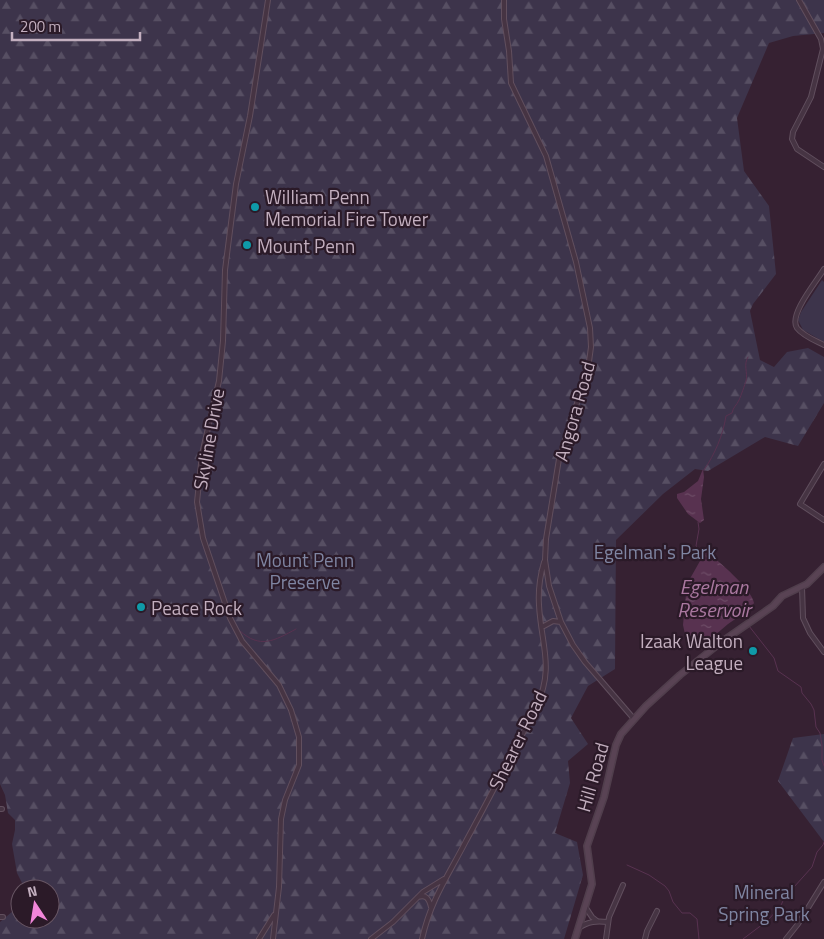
<svg xmlns="http://www.w3.org/2000/svg" width="824" height="939" viewBox="0 0 824 939" font-family="'Titillium Web',sans-serif">
<style>
.green{fill:#3d344b}
.forest{fill:url(#forest-firs)}
.water{fill:url(#water-ripples)}
.lines{fill:none;stroke-linecap:round;stroke-linejoin:round}
.stream{stroke:#583250;stroke-width:1}
.street-casing{stroke:#614f5e;stroke-width:6}
.secondary-casing{stroke:#503e4c;stroke-width:8}
.street{stroke:#463443;stroke-width:4}
.secondary{stroke:#594354;stroke-width:5}
.culture-dot{fill:#0f9aa8;stroke:#2b1a28;stroke-width:2}
.labels{text-anchor:middle;dominant-baseline:central;stroke-width:4.5;stroke-linejoin:round;paint-order:stroke}
.poi-label{font-size:19px;fill:#c3afbf;stroke:#2b1a28;text-anchor:start}
.street-label{font-size:19px;fill:#c3afbf;stroke:#2b1a28}
.park-label{font-size:19px;fill:#7f85a2;stroke:#2b1a28}
.water-label{font-size:20px;font-style:italic;fill:#aa78a0;stroke:#2b1a28}
</style>
<defs>
<pattern id="forest-firs" width="22" height="20" patternUnits="userSpaceOnUse" patternTransform="scale(1.25)"><rect width="22" height="20" fill="#3d344b"/><path d="M5 1l3.5 6h-7zM16 11l3.5 6h-7z" fill="#574f63"/></pattern>
<pattern id="water-ripples" width="26" height="14" patternUnits="userSpaceOnUse" patternTransform="scale(1.25)"><rect width="26" height="14" fill="#583250"/><path d="M2 4q2-2 4 0t4 0M15 11q2-2 4 0t4 0" fill="none" stroke="#6e4d67"/></pattern>
</defs>
<rect width="100%" height="100%" fill="#362132"/>
<path class="green" d="M822,280L824,282V342L803,330L798,320L801,312Z"/>
<path class="forest" d="M0,0H824V33L793,36L769,43L737,118L744,171L769,206L776,274L753,304L750,311L760,360L774,367L787,352L808,348L824,357V403L798,446L765,437L708,471L695,469L663,494L616,540L615,669L588,686L571,718L588,744L568,761L570,783L555,833L577,842L583,875L564,939H0V922L20,905V919H50V889H25L17,873L12,844L15,830V820L8,813L5,795L0,784Z
M824,734V842L778,781L793,738Z"/>
<path class="water" d="M703,469L704,477L701,499L704,520L700,523L688,514L677,498V494L684,492L698,481Z
M706,551C717,560 752,589 754,603L750,609L728,624L701,647L689,639L685,634L683,625L687,584L700,561L702,553Z"/>
<g class="lines">
<path class="stream" d="M704,470C715,454 723,435 726,416L732,413C733,407 737,405 739,400C741,396 745,384 746,381C748,372 743,365 748,357
M698,522L699,529L696,546L702,553
M749,626L774,658L778,671L801,687L802,693L811,704L814,710L816,727L820,733L822,745V760L824,766
M240,631C260,649 274,641 296,629
M627,865L649,875L665,886L669,891L673,902L682,913H690L697,919L699,939
M743,939L767,921L780,907L785,897L812,867L817,852L823,845L824,842"/>
<g class="street-casing">
<path id="street" d="M268,0L250,116L236,184L225,270L223,341L219,381L202,454L197,502L203,538L230,618L242,641L279,685L291,710L299,737V765L285,800L281,819L279,887L273,939
M504,0V19L509,51L511,83L546,156L576,262L590,328L591,347L588,369L559,459L546,539L545,560L549,586L561,622L573,645L585,662L634,719
M799,0L821,39L823,49L811,97L793,132L792,139L797,149L824,167
M824,269C817,281 788,315 797,328C803,336 816,341 824,345
M824,464L800,504L824,520
M802,587L803,618L810,633L824,652
M542,627L553,621L561,622
M0,809H2
M418,897C426,894 429,899 431,907
M586,908L592,917L597,921
M0,917H3
M579,928C588,921 597,921 608,922
M259,939L274,915
M371,939L393,922L423,892L444,879
M422,939C431,899 448,876 466,841C490,797 513,752 536,708C555,667 541,645 539,605C538,590 540,576 544,562
M606,939L609,917L623,885
M645,939L647,931L657,911
M786,939L798,924L824,882"/>
</g>
<g class="secondary-casing">
<path id="secondary" d="M575,939L592,884L587,846L604,797L616,745L621,734L646,706L680,675L720,643L773,606L782,596L807,584L824,567"/>
</g>
<use href="#street" class="street"/>
<use href="#secondary" class="secondary"/>
</g>
<g class="culture-dot">
<circle cx="255" cy="207" r="5"/>
<circle cx="247" cy="245" r="5"/>
<circle cx="141" cy="607" r="5"/>
<circle cx="753" cy="651" r="5"/>
</g>
<g class="labels">
<g class="poi-label">
<text x="265" y="196">William Penn<tspan x="265" dy="22">Memorial Fire Tower</tspan></text>
<text x="257" y="245">Mount Penn</text>
<text x="151" y="607">Peace Rock</text>
<text x="743" y="640" text-anchor="end">Izaak Walton<tspan x="743" dy="22">League</tspan></text>
</g>
<g class="street-label">
<text transform="translate(574 411) rotate(-74)">Angora Road</text>
<text transform="translate(208 439) rotate(-80)">Skyline Drive</text>
<text transform="translate(517 740) rotate(-64)">Shearer Road</text>
<text transform="translate(592 777) rotate(-74)">Hill Road</text>
</g>
<g class="park-label">
<text x="655" y="551">Egelman's Park</text>
<text x="305" y="559">Mount Penn<tspan x="305" dy="22">Preserve</tspan></text>
<text x="764" y="891">Mineral<tspan x="764" dy="22">Spring Park</tspan></text>
</g>
<g class="water-label">
<text x="714" y="586">Egelman<tspan x="714" dy="23">Reservoir</tspan></text>
</g>
</g>
<g transform="translate(35 904) rotate(348)"><circle r="24" fill="#2b1a28" stroke="#685664"/>
<path d="M0-4L9 19L0 12L-9 19Z" fill="#f186d9"/>
<text y="-8" font-size="14" font-weight="bold" text-anchor="middle" fill="#c3afbf">N</text>
</g>
<path d="M12 32v8h128v-8" fill="none" stroke="#c3afbf" stroke-width="2.5"/>
<text x="20" y="32" font-size="15" fill="#c3afbf" stroke="#2b1a28" stroke-width="4" paint-order="stroke">200 m</text>
</svg>
